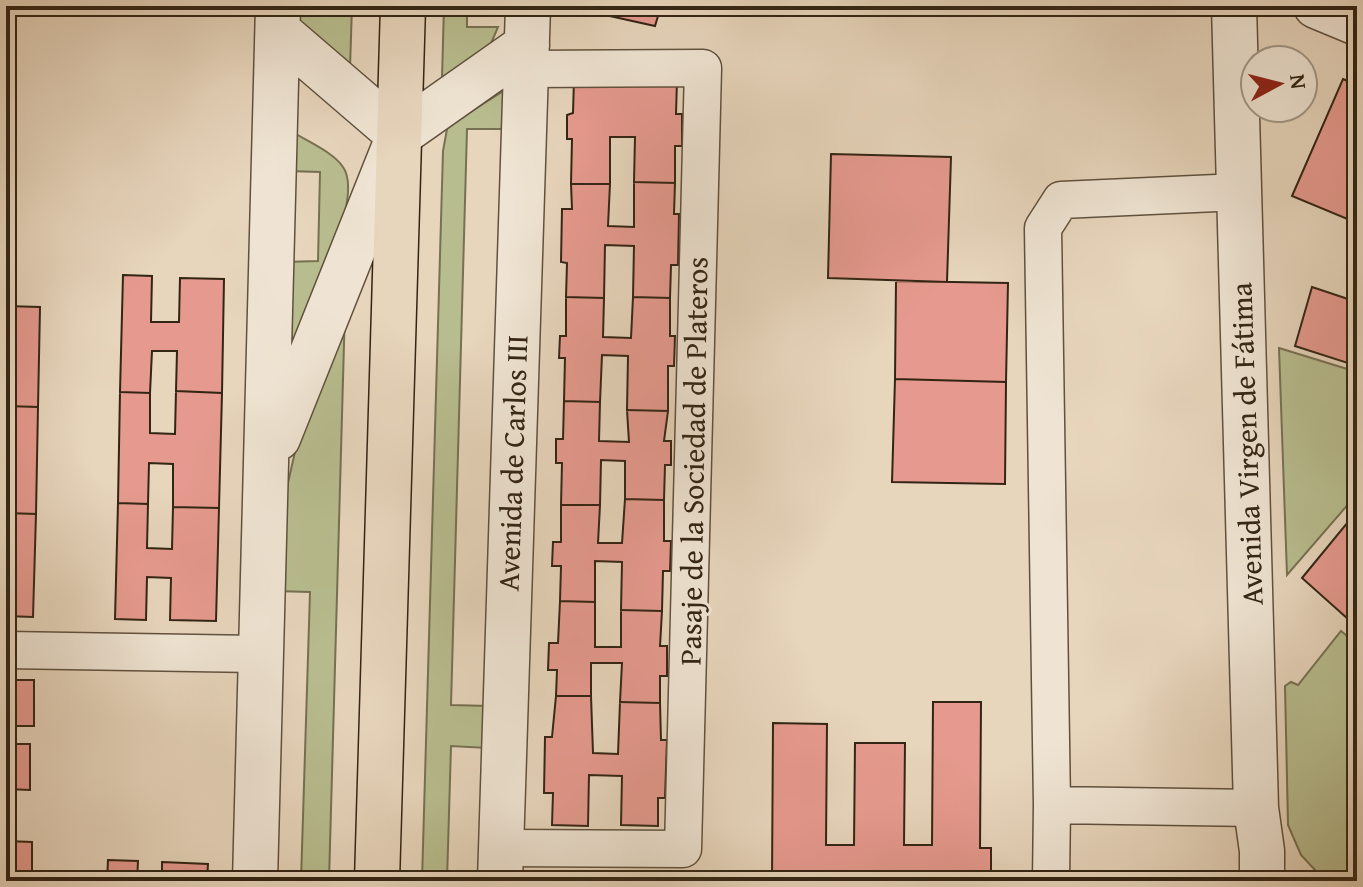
<svg xmlns="http://www.w3.org/2000/svg" width="1363" height="887" viewBox="0 0 1363 887" font-family="'Gentium Book Plus',serif">
<style>
.green{fill:#b8bd8f;stroke:#767152;stroke-width:2}
.building{fill:#e69a8f;stroke:#332514;stroke-width:2}
.lines{fill:none;stroke-linecap:round;stroke-linejoin:round}
.minor-casing{stroke:#60513e;stroke-width:39}
.tertiary-casing{stroke:#60513e;stroke-width:47}
.primary-casing{stroke:#332514;stroke-width:47}
.minor{stroke:#efe4d3;stroke-width:36}
.tertiary{stroke:#efe4d3;stroke-width:44}
.primary{stroke:#e7d5bc;stroke-width:44}
.labels{text-anchor:middle;dominant-baseline:central;stroke-width:6;stroke-linejoin:round;paint-order:stroke}
.street-label{font-size:30px;fill:#332514;stroke:#efe4d3}
</style>
<rect width="100%" height="100%" fill="#e7d5bc"/>
<filter id="stains"><feTurbulence type="fractalNoise" baseFrequency=".0025" numOctaves="4"/><feColorMatrix values="0 0 0 0 .2 0 0 0 0 .09 0 0 0 0 .02 0 0 0 .5 -.17"/></filter>
<radialGradient id="worn" r=".72"><stop offset=".6" stop-color="#630" stop-opacity="0"/><stop offset="1" stop-color="#630" stop-opacity=".3"/></radialGradient>
<path class="green" d="M291,6H352L350,68L313,48Z
M444,6H467V27H498L490,46L442,78Z
M502,92L506,94L505,129H467L451,705L489,706L487,748L451,746L447,881H422L443,151L447,129L454,122Z
M293,132C308,142 333,152 343,167C366,199 305,316 290,351L285,262L318,261L320,172L287,171Z
M345,308L329,881H301L310,592L275,591L288,483L301,425Z
M1279,348L1357,372L1354,387L1357,389V494L1287,575Z
M1341,631L1357,644V869L1338,876L1316,871L1301,855L1288,825L1285,686L1291,682L1298,685Z"/>
<path class="building" d="M6,6H11L10,41H15L13,114H6V129Z
M588,6H661L655,26L587,11Z
M574,79L677,80L676,114H682V146H675V183L634,182L635,137H610V184H571L572,139H567V115L573,113Z
M1343,79L1357,85V223L1292,196Z
M831,154L951,157L947,282L828,278Z
M634,182L675,183L674,214H679L678,265H671L670,298L633,297L634,246L605,245L604,298L566,297L567,263L561,262L562,209H572L571,184H610L608,226L634,227Z
M123,275L152,276L151,322H179L180,278L224,279L222,393L176,391L177,351H152L150,393L120,392Z
M896,281L1008,283L1006,382L895,379Z
M1312,287L1357,302V366L1295,346Z
M566,297L604,298L603,337L631,338L633,297L670,298V336H675L674,366H668V411L627,410L628,356L602,355L600,402L564,401L565,358H559L560,336H566Z
M6,306L40,307L38,407L6,406Z
M895,379L1006,382L1005,484L892,482Z
M176,391L222,393L219,508L173,507V464L149,463L148,504L118,503L120,392L150,393V433L175,434Z
M564,401L600,402L599,441L629,442L627,410L668,411L664,441H671V465H665L664,500L625,499V461L601,460L600,505H561L562,463H556V439H563Z
M6,406L38,407L36,514L6,513Z
M625,499L664,500V541H671L670,571H663L662,611L621,610L622,562L595,561V602L560,601L561,566H552L553,542H561V505H600L598,543H622Z
M118,503L148,504L147,548L172,549L173,507L219,508L216,621L170,620L171,578L147,577L146,620L115,619Z
M1357,511V608L1348,619L1302,578Z
M6,513L36,514L33,617L6,616Z
M560,601L595,602V647H621V610L662,611L660,646H667V676H660V703L620,702L622,663H591V696H556L557,670H548L549,643H558Z
M6,680H34V726H6Z
M556,696H591L593,753L618,754L620,702L660,703L661,740H667L665,798H658V826L621,825L622,776L589,775L588,826L552,825L553,793H544L545,737H552Z
M933,702H981L980,848H991V875H976V881H932V877H907V881H851V878L772,881L773,723L827,724L826,845H854L855,743H905L904,845H932Z
M6,744H30V790L6,789Z
M6,841L32,842V881H6Z
M108,860L138,861L137,881H107Z
M162,862L208,864L207,881H162Z
M540,879L595,880V881H540Z"/>
<g class="lines">
<g class="minor-casing">
<path id="minor" d="M6,650L260,654
M1052,805L1256,808
M502,848L683,849L703,68L526,69
M1051,881L1052,805L1043,228L1061,200L1239,192"/>
</g>
<g class="tertiary-casing">
<path id="tertiary" d="M1234,6L1256,808L1262,851V881
M1316,6L1357,23
M278,31L399,135
M278,438L399,135L527,45
M255,881L278,6
M500,881L528,6"/>
</g>
<g class="primary-casing">
<path id="primary" d="M377,881L403,6"/>
</g>
<use href="#minor" class="minor"/>
<use href="#tertiary" class="tertiary"/>
<use href="#primary" class="primary"/>
</g>
<g class="labels">
<g class="street-label">
<text transform="translate(1246 444) rotate(-92)">Avenida Virgen de Fátima</text>
<text transform="translate(693 461) rotate(-89)">Pasaje de la Sociedad de Plateros</text>
<text transform="translate(512 463) rotate(-88)">Avenida de Carlos III</text>
</g>
</g>
<rect width="1363" height="887" fill="none" stroke="#e7d5bc" stroke-width="32"/>
<rect x="8" y="8" width="1347" height="871" fill="none" stroke="#332514" stroke-width="4"/>
<rect x="16" y="16" width="1331" height="855" fill="none" stroke="#332514" stroke-width="2"/>
<g transform="translate(1279 84) rotate(83)"><circle r="38" fill="#efe4d3" stroke="#a49887" stroke-width="2"/>
<path d="M0-6L14 30L0 20L-14 30Z" fill="#8f2418"/>
<text y="-12" font-size="22" font-weight="bold" text-anchor="middle" fill="#332514">N</text>
</g>
<rect width="100%" height="100%" filter="url(#stains)"/>
<rect width="100%" height="100%" fill="url(#worn)"/>
</svg>
